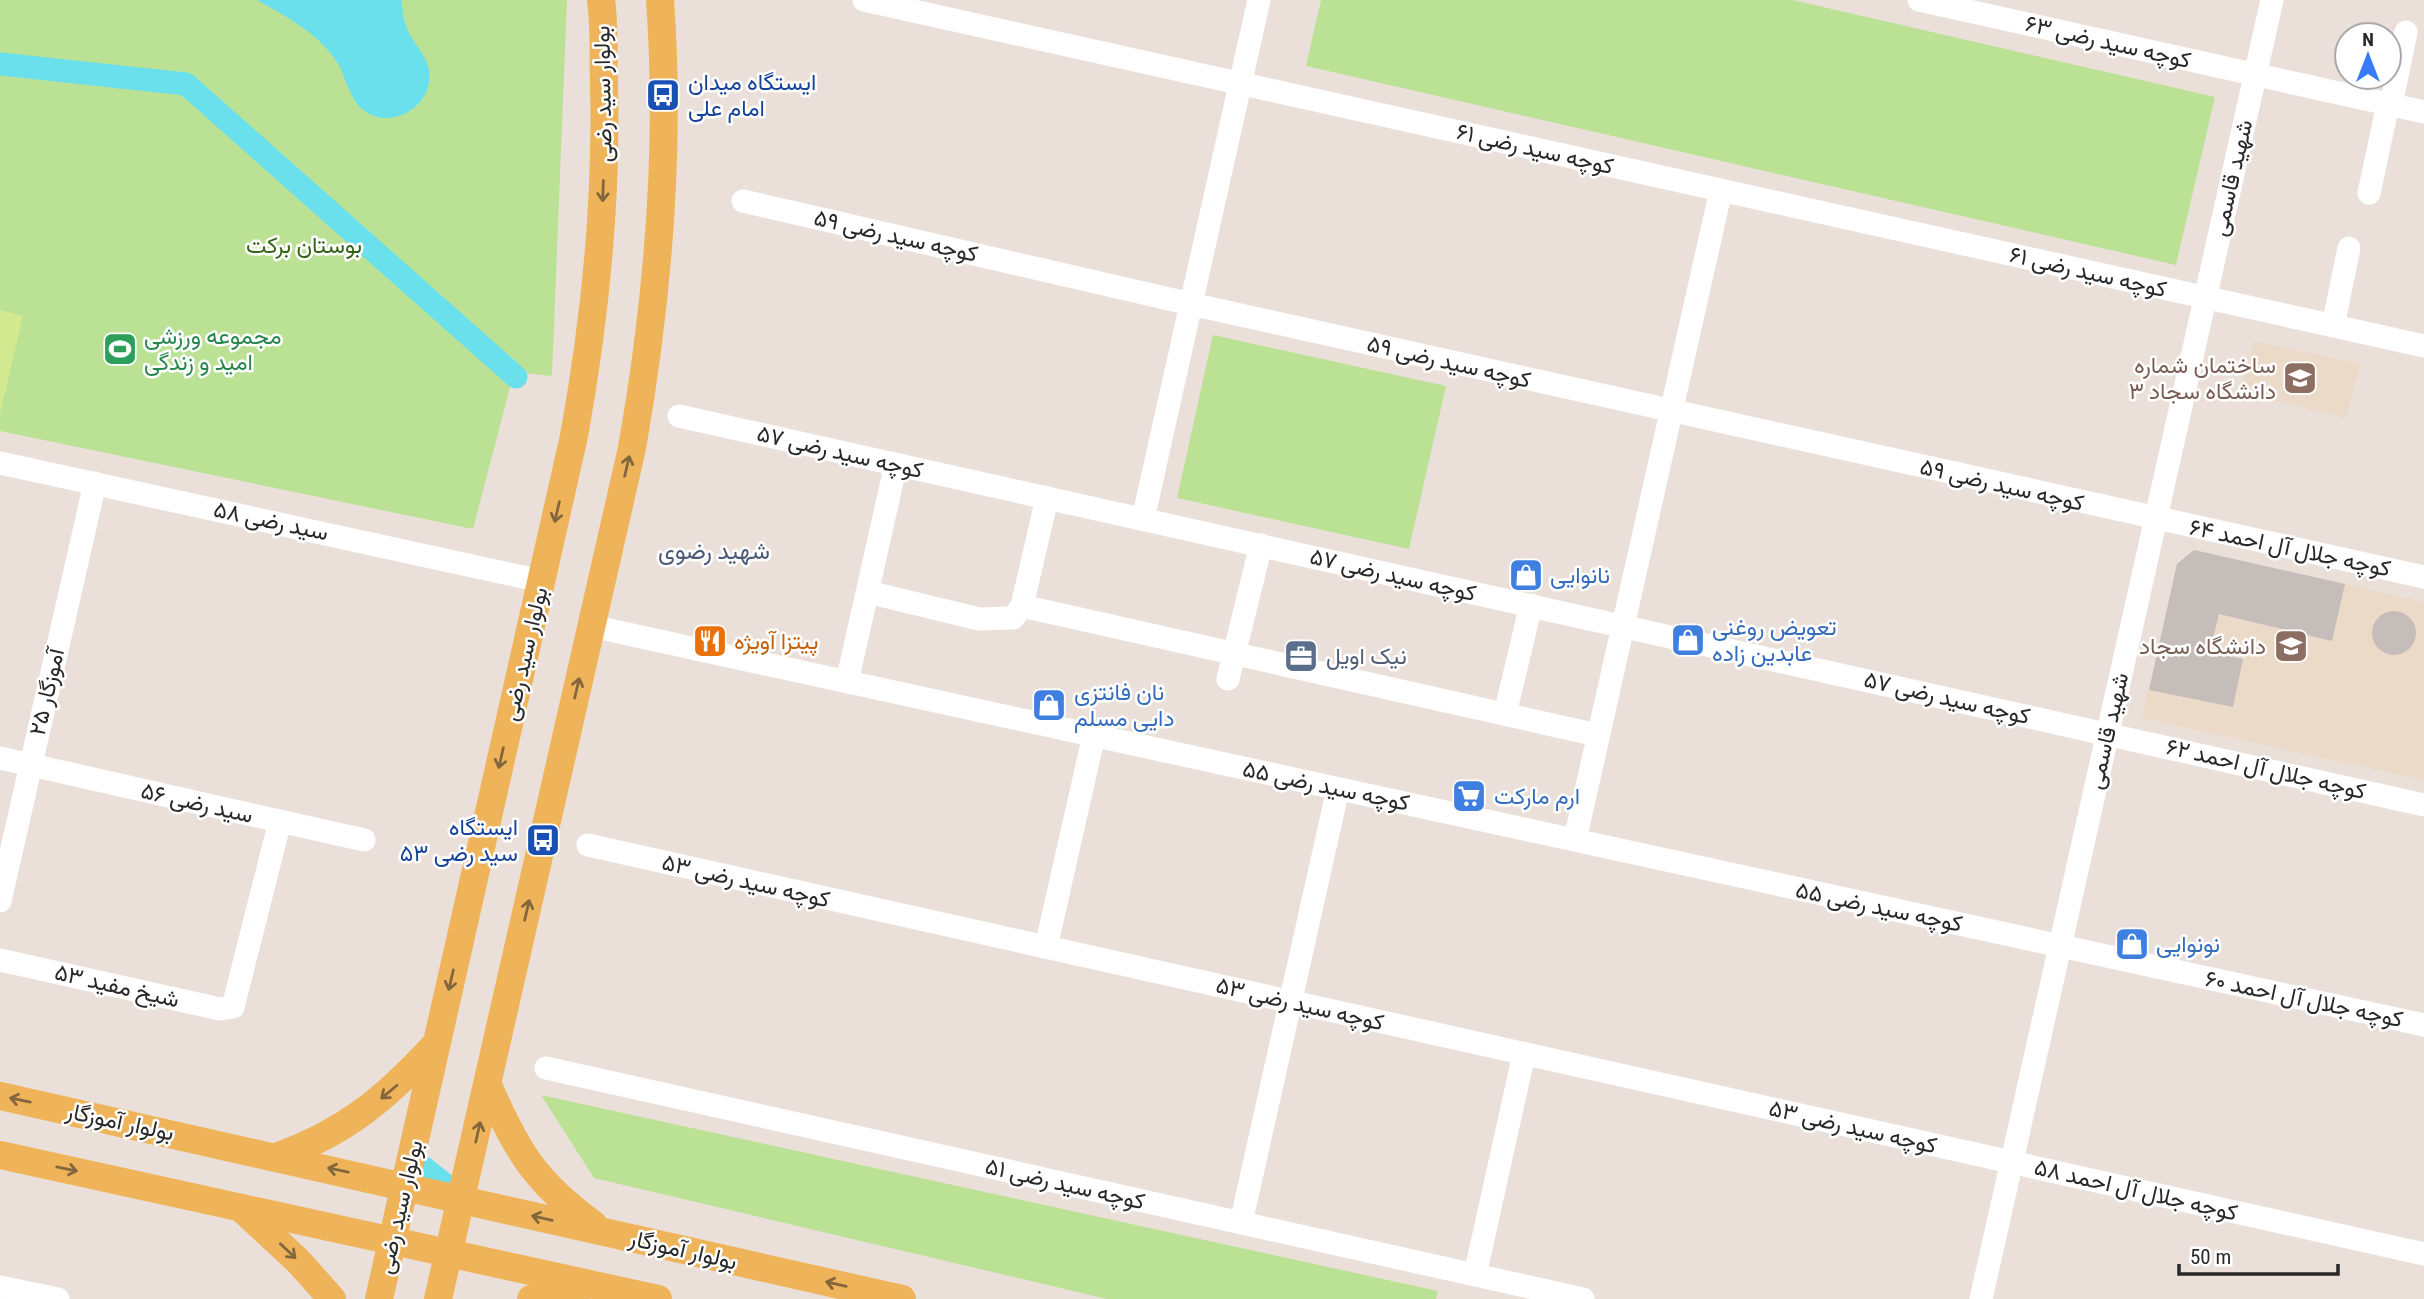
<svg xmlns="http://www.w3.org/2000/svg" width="2424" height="1299" viewBox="0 0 2424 1299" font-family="'Roboto Condensed',Vazirmatn,sans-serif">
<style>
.education{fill:#ecdac8}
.green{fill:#bbe195}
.pitch{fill:#d2e990}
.water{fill:#6be0ed}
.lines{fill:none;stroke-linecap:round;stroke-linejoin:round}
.canal{stroke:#6be0ed;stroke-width:23}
.building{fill:#c5bdb9}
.minor{stroke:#fff;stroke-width:23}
.major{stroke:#efb459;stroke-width:28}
.oneway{stroke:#82673e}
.labels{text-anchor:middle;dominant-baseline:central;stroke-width:5;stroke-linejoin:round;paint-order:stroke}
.street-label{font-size:23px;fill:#282828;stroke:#fff}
.transit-label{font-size:23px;fill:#164399;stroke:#fff;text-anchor:start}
.park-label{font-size:23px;fill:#346319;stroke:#fff}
.leisure-label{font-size:23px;fill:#27864d;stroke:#fff;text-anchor:start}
.education-label{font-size:23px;fill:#785e54;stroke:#fff;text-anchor:end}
.shop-label{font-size:23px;fill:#366cbe;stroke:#fff;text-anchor:start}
.food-label{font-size:23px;fill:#c56008;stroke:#fff;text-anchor:start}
.service-label{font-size:23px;fill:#4e5e75;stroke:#fff;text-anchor:start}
.neighbourhood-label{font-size:24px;fill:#495977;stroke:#fff}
</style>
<rect width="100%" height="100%" fill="#eae0d9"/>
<path class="education" d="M2255,341L2360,364L2346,418L2239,392Z
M2194,550L2424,602V780L2142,718L2177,564Z"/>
<path class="green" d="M0,0H567L552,376L514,372L473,529L0,431Z
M1321,0H1793L2215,97L2176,265L1306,66Z
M1213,335L1446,386L1409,549L1177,498Z
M541,1095L1438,1291L1436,1299H1107L594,1178Z"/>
<path class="pitch" d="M0,310L23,316L0,415Z"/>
<path class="water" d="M257,0H401C403,9 403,18 406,26C411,41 426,54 429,69C436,107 386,136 358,105C348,93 345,75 337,62C318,33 287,17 257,0Z"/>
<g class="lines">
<path class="canal" d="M0,64L186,84L516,377
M423,1167L464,1200"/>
</g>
<path class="building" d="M2194,550L2345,584L2332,641L2219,614L2210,651L2243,659L2233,707L2149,690L2177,564Z
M2372 633a22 22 0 1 1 44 0a22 22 0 1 1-44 0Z"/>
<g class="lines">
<path class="minor" d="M864,0L2424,346
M1919,0L2424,112
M2391,105L2406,32
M2369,193L2388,104
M743,201L1191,304L2424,577
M2333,326L2349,248
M679,416L2424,805
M0,463L541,581
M1143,519L1259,0
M868,592L979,619L1013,618L1022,606L1047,498
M1022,606L1597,735
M591,626L2424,1025
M1228,679L1261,545
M847,682L896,464
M1505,714L1531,605
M0,758L364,840
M1575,840L1721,190
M588,845L2424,1254
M0,901L95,483
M1046,947L1094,735
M0,960L220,1009L233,1007L280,821
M546,1068L1583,1299
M1241,1223L1338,789
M1475,1275L1524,1054
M0,1287L58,1299
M1981,1299L2272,0"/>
<path class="major" d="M488,1085C516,1150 535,1182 593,1224
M0,1096L902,1299
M0,1155L658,1299
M276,1157C345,1133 386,1098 435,1045
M242,1209L298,1261L332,1299
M379,1299L574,436C595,320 607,204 604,86C603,57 605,28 601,0
M438,1299L632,448C658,300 671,151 660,0
M531,1299L582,1287"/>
</g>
<defs><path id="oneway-shaft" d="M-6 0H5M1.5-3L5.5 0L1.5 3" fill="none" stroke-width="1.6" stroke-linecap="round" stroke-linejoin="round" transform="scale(1.75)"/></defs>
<g class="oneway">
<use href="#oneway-shaft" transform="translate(603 191) rotate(92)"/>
<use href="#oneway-shaft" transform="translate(627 466) rotate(-77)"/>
<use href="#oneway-shaft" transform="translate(557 512) rotate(103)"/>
<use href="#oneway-shaft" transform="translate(577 688) rotate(-77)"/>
<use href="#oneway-shaft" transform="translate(501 758) rotate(103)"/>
<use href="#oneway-shaft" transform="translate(527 910) rotate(-77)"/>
<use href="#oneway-shaft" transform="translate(451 980) rotate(103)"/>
<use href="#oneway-shaft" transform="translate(389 1092) rotate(140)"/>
<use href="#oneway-shaft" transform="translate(20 1100) rotate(-168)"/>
<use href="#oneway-shaft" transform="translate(478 1132) rotate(-77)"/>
<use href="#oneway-shaft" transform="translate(67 1169) rotate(12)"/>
<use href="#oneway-shaft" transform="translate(338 1170) rotate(-168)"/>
<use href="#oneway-shaft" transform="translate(542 1218) rotate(-167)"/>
<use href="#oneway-shaft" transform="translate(288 1251) rotate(43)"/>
<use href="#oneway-shaft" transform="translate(836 1284) rotate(-167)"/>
</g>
<defs>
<g id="bus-square" transform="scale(1.75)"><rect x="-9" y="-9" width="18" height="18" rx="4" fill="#1a4fb4" stroke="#fff"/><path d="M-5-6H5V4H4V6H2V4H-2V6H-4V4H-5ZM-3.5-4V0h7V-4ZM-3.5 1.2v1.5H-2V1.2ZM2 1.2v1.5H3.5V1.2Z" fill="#fff"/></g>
<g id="stadium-square" transform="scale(1.75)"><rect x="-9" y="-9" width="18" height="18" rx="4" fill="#2e9e5b" stroke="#fff"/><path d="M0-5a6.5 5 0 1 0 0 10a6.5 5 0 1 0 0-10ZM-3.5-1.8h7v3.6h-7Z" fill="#fff"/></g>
<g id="university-square" transform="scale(1.75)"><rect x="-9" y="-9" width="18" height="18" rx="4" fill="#8d6e63" stroke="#fff"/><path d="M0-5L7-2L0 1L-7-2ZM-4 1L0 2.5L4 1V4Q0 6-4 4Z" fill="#fff"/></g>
<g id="shop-square" transform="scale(1.75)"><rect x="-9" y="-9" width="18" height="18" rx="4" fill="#3f7fe0" stroke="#fff"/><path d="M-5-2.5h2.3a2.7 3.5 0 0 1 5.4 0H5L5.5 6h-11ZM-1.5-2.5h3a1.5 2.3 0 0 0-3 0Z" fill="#fff"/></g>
<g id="restaurant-square" transform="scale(1.75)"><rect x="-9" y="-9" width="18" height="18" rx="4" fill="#e8710a" stroke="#fff"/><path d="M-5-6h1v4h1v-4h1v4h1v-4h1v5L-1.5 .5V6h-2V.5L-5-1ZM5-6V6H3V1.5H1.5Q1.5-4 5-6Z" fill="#fff"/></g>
<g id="office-square" transform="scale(1.75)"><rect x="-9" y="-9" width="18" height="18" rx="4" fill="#5c6f8a" stroke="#fff"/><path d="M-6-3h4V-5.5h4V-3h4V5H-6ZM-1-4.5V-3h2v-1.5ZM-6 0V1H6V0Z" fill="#fff"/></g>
<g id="supermarket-square" transform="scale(1.75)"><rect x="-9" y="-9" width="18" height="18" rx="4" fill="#3f7fe0" stroke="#fff"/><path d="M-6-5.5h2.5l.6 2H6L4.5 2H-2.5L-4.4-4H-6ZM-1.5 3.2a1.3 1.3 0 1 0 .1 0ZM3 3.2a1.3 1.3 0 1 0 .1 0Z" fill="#fff"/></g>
</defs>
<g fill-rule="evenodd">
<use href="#bus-square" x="663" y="95"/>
<use href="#stadium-square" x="120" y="349"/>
<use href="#university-square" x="2300" y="378"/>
<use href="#shop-square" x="1526" y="575"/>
<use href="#shop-square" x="1688" y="640"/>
<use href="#restaurant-square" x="710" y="641"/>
<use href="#university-square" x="2291" y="646"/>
<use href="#office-square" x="1301" y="656"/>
<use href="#shop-square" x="1049" y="705"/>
<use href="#supermarket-square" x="1469" y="796"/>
<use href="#bus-square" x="543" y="840"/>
<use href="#shop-square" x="2132" y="944"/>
</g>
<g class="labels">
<g class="street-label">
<text transform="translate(2108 42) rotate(13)">کوچه سید رضی ۶۳</text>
<text transform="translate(603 94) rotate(-91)">بولوار سید رضی</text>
<text transform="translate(1535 149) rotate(13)">کوچه سید رضی ۶۱</text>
<text transform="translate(2232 178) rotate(-77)">شهید قاسمی</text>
<text transform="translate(896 236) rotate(13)">کوچه سید رضی ۵۹</text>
<text transform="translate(2088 272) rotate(13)">کوچه سید رضی ۶۱</text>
<text transform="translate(1449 362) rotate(13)">کوچه سید رضی ۵۹</text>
<text transform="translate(840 452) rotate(13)">کوچه سید رضی ۵۷</text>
<text transform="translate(2002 485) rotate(13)">کوچه سید رضی ۵۹</text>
<text transform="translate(271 521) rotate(12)">سید رضی ۵۸</text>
<text transform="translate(2290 548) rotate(12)">کوچه جلال آل احمد ۶۴</text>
<text transform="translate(1393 575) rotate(13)">کوچه سید رضی ۵۷</text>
<text transform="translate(525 654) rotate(-77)">بولوار سید رضی</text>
<text transform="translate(47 692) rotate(-77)">آموزگار ۲۵</text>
<text transform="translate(1947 698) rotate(13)">کوچه سید رضی ۵۷</text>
<text transform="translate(2108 731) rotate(-77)">شهید قاسمی</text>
<text transform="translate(2266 769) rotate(13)">کوچه جلال آل احمد ۶۲</text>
<text transform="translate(1326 786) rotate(12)">کوچه سید رضی ۵۵</text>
<text transform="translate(197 803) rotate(13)">سید رضی ۵۶</text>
<text transform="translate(746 881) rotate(13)">کوچه سید رضی ۵۳</text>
<text transform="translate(1879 907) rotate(12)">کوچه سید رضی ۵۵</text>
<text transform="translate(117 986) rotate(13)">شیخ مفید ۵۳</text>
<text transform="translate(2304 999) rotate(12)">کوچه جلال آل احمد ۶۰</text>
<text transform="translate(1300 1004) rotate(13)">کوچه سید رضی ۵۳</text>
<text transform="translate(120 1122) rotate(12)">بولوار آموزگار</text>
<text transform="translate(1853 1127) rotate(13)">کوچه سید رضی ۵۳</text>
<text transform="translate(1065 1184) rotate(13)">کوچه سید رضی ۵۱</text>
<text transform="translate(2136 1190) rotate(13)">کوچه جلال آل احمد ۵۸</text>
<text transform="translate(400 1207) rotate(-77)">بولوار سید رضی</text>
<text transform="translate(683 1250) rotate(13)">بولوار آموزگار</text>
</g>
<g class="transit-label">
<text x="688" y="82">ایستگاه میدان<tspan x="688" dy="26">امام علی</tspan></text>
<text x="518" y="827" text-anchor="end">ایستگاه<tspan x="518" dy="26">سید رضی ۵۳</tspan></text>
</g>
<g class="park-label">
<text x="304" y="245">بوستان برکت</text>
</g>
<g class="leisure-label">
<text x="144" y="336">مجموعه ورزشی<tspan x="144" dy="26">امید و زندگی</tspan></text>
</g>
<g class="education-label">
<text x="2276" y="365">ساختمان شماره<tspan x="2276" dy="26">۳ دانشگاه سجاد</tspan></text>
<text x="2266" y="646">دانشگاه سجاد</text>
</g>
<g class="shop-label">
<text x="1550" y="575">نانوایی</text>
<text x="1712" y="627">تعویض روغنی<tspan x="1712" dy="26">عابدین زاده</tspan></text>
<text x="1074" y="692">نان فانتزی<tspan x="1074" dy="26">دایی مسلم</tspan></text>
<text x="1494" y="796">ارم مارکت</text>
<text x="2156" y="944">نونوایی</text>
</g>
<g class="food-label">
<text x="734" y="641">پیتزا آویژه</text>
</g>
<g class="service-label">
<text x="1326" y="656">نیک اویل</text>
</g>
<g class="neighbourhood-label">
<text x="714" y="551">شهید رضوی</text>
</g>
</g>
<g transform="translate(2368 56)"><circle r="33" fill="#ffffff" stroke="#a9a9a9" stroke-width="2"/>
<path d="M0-5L12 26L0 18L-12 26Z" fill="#377bf9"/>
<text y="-10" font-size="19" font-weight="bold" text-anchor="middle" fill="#282828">N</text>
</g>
<path d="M2179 1264v10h159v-10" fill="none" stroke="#282828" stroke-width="3.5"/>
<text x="2190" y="1264" font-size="21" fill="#282828" stroke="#ffffff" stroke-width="5" paint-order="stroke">50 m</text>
</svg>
